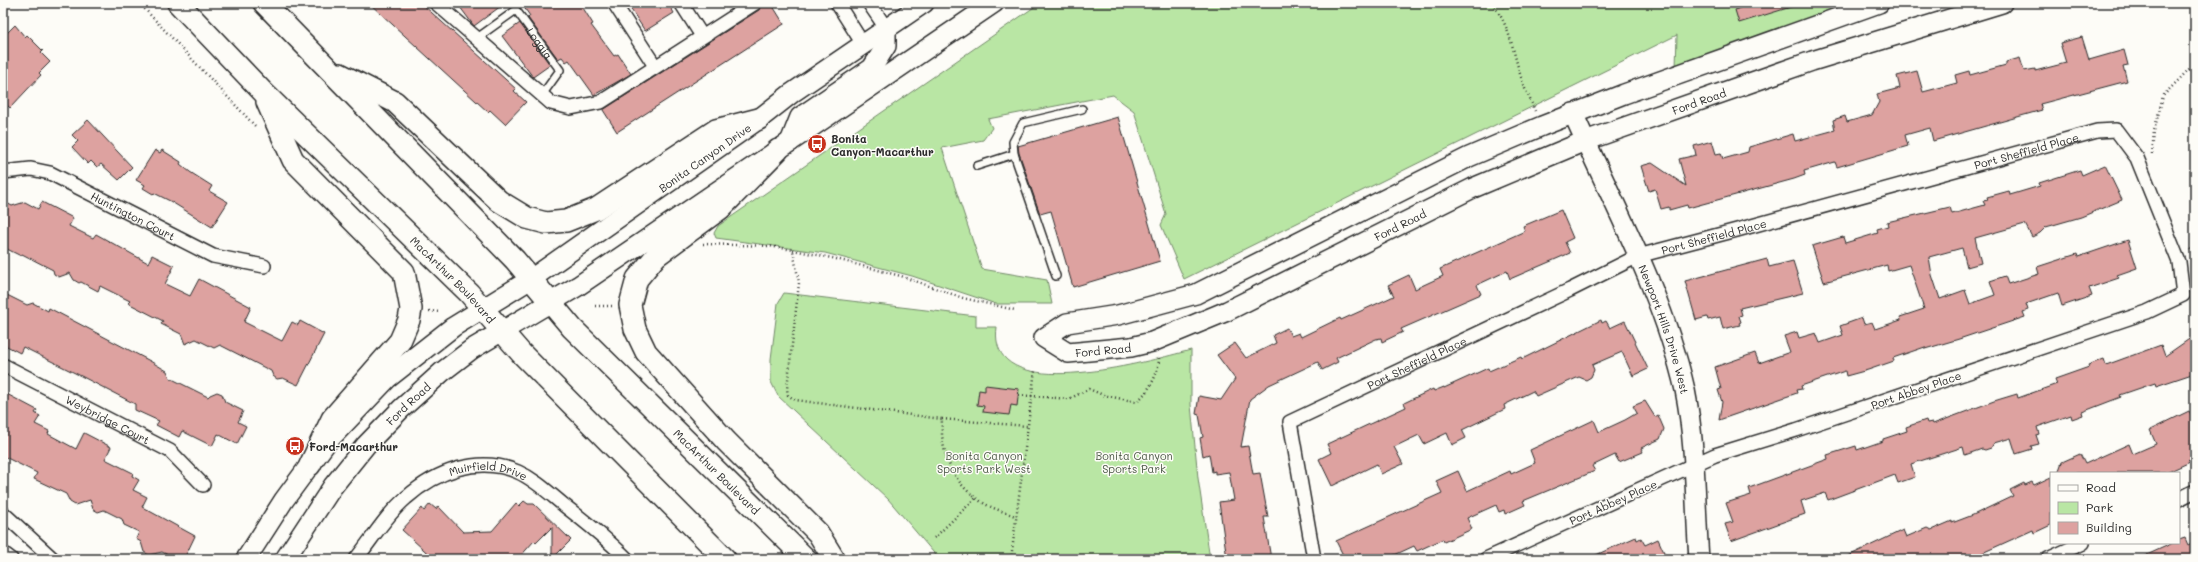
<svg xmlns="http://www.w3.org/2000/svg" width="2198" height="562" viewBox="0 0 2198 562" font-family="Mali,sans-serif">
<style>
.green{fill:#b9e6a4;stroke:#728868}
.building{fill:#dda2a0;stroke:#2b2b2b}
.lines{fill:none;stroke-linecap:round;stroke-linejoin:round}
.lane-casing{stroke:#2b2b2b;stroke-width:10}
.street-casing{stroke:#2b2b2b;stroke-width:16}
.secondary-casing{stroke:#2b2b2b;stroke-width:22}
.primary-casing{stroke:#2b2b2b;stroke-width:24}
.path{stroke:#2b2b2b;stroke-width:2.5;stroke-dasharray:1 3;stroke-linecap:butt}
.lane{stroke:#fdfcf7;stroke-width:7}
.street{stroke:#fdfcf7;stroke-width:13}
.secondary{stroke:#fdfcf7;stroke-width:19}
.primary{stroke:#fdfcf7;stroke-width:21}
.labels{text-anchor:middle;dominant-baseline:central;stroke-width:3;stroke-linejoin:round;paint-order:stroke}
.street-label{font-size:11px;fill:#2b2b2b;stroke:#fdfcf7}
.poi-label{font-size:11px;font-weight:bold;fill:#2b2b2b;stroke:#fdfcf7;text-anchor:start}
.park-label{font-size:11px;fill:#4e5a49;stroke:#fdfcf7}
</style>
<rect width="100%" height="100%" fill="#fdfcf7"/>
<filter id="ink" filterUnits="userSpaceOnUse"><feTurbulence type="fractalNoise" baseFrequency=".025" numOctaves="2"/><feDisplacementMap in="SourceGraphic" scale="8" xChannelSelector="R" yChannelSelector="G"/><feConvolveMatrix kernelMatrix="1 2 1 2 8 2 1 2 1" color-interpolation-filters="sRGB"/></filter>
<g filter="url(#ink)">
<path class="green" d="M1040,3H1868L1676,67L1677,35L1184,279L1161,225L1166,214L1134,111L1113,95L988,119L992,128L983,140L942,148L982,269L1047,280L1052,304H996L912,276L825,253L716,238L714,233L718,226Z
M784,293L976,316V327H997C986,409 1152,360 1191,350V405L1198,478L1210,559H939L888,499L778,396L771,382V359L778,303Z"/>
<path class="building" d="M369,3H421L516,89L514,91L526,102L505,124L490,110L488,112Z
M457,3H505L474,26Z
M521,3H580L593,24L591,25L614,56L618,54L631,74L594,95L569,60L566,62L562,57L558,59L528,18L530,16Z
M637,3H668L674,13L645,31L630,8Z
M765,3H771L784,24L617,132L603,110L759,10Z
M1740,3H1793L1794,6L1739,23L1735,10L1742,7Z
M520,23L550,65L533,77L502,36Z
M15,25L25,37L27,35L43,51L41,53L50,62L39,73L41,75L10,108L3,101V37Z
M2082,37L2089,60L2124,50L2128,65L2123,66L2127,81L2040,104L2042,110L1933,141L1930,128L1905,135L1908,146L1837,167L1835,162L1804,171L1805,175L1794,179L1688,208L1687,205L1669,210V207L1661,209L1655,189L1649,191L1645,179L1641,166L1652,163L1686,186L1679,159L1696,155L1694,146L1712,141L1716,154L1721,153L1723,159L1748,152L1749,147L1793,134L1795,141L1835,130L1833,120L1845,116L1847,122L1872,115L1879,102L1877,94L1900,88L1897,76L1917,71L1923,92L1957,83L1955,75L1969,71L1970,75L2006,65V62L2020,58L2024,71L2035,69V71L2066,63L2060,43Z
M1118,117L1160,261L1073,287L1051,211L1040,214L1019,153L1018,146Z
M88,120L132,167L119,180L101,164L97,167L91,161L88,164L72,147L78,141L72,135Z
M155,150L160,153L162,150L181,162L180,164L190,172L212,186L209,191L228,202L212,227L170,201L154,193L153,194L143,188L145,185L136,180Z
M2105,165L2122,200L2081,217L2046,227L2040,233L2032,237L2025,224L1975,238L1981,263L1967,267L1962,248L1929,257L1932,275L1940,299L1965,290L1970,304L1995,295L1990,281L2005,276L2008,284L2039,274L2037,267L2077,254L2078,257L2128,240L2137,268L2117,275L2119,278L2089,288L2092,296L2062,306L2058,293L2026,304L2028,310L2023,312L2025,317L1959,339L1925,349V347L1893,358L1894,361L1868,370L1846,376L1845,371L1801,386L1802,389L1796,390L1797,393L1719,420L1722,402L1718,390L1721,389L1715,367L1755,353L1759,363L1790,352L1784,336L1797,332L1799,338L1816,333L1820,343L1843,335L1840,326L1862,318L1864,324L1872,322L1875,329L1901,320L1900,317L1924,309L1909,265L1888,271L1887,265L1824,282L1812,246L1843,237L1845,243L1878,233L1877,229L1888,226L1887,222L1950,207L1952,214L1985,205L1983,201L1988,200L1987,197L2009,191L2010,195L2040,186L2039,183L2080,170L2082,175Z
M3,201L12,206L25,202L38,209L42,202L73,218L69,226L93,238L96,234L148,263L152,255L174,266L165,284L190,296L199,279L251,307L244,322L282,341L292,322L298,325L300,321L324,334L298,385L283,378L277,379L273,376L271,371L220,345L214,348L196,339L185,344L181,334L161,324L163,321L128,303L130,301L100,286L98,291L81,282L79,283L74,280L70,273L59,277L54,274L53,270L22,254L21,256L3,247Z
M1561,210L1573,238L1565,242L1570,253L1510,279L1507,271L1477,285L1481,294L1401,329L1403,332L1382,342L1381,338L1376,339L1336,358L1338,362L1322,370L1318,362L1269,385L1250,399L1241,447L1248,446L1253,474L1260,473L1268,517H1264L1271,559H1227L1219,502L1234,500L1229,472L1215,474V471L1212,472L1209,454L1203,456L1200,438L1203,437L1199,415L1196,414L1199,396L1221,400L1235,379L1217,355L1235,343L1246,358L1276,343L1273,335L1287,328L1291,336L1299,333L1301,337L1340,318L1341,320L1394,296L1388,285L1409,275L1415,289L1443,276L1440,269L1525,231L1523,226Z
M1767,259L1769,267L1793,261L1803,293L1740,308L1742,315L1739,316L1741,322L1739,323L1740,325L1723,329L1720,317L1708,320L1707,317L1696,320L1685,281Z
M7,295L27,305L33,303L48,311L49,308L91,330L150,361L167,371L170,378L208,397L210,395L217,392L222,394L225,402L243,411L238,422L246,426L237,444L218,434L212,446L182,431L179,437L156,425L159,421L135,410V404L81,376L23,347L20,353L3,344V303Z
M1601,320L1602,323L1606,321L1610,328L1625,321L1648,369L1633,376L1622,352L1592,365L1594,370L1591,377L1586,380L1579,377L1536,396L1533,391L1504,405L1505,409L1462,430L1466,438L1452,445L1447,433L1424,444L1419,435L1394,447L1403,464L1381,474L1377,464L1332,486L1319,459L1331,453L1327,444L1406,407L1404,403L1433,389L1434,391L1444,387V388L1488,368L1489,371L1521,357L1522,359Z
M2195,335V373L2156,386L2155,383L2120,395L2121,397L2082,412L2083,415L2072,419L2071,415L2037,427L2039,434L2036,435L2039,444L2031,446L2032,449L2016,454L2011,438L1994,443L1991,448L1985,450L1982,449L1965,455L1963,447L1911,464L1915,477L1898,483L1895,475L1828,500L1825,493L1801,501L1805,514L1731,541L1725,524L1733,522L1726,503L1751,495L1749,488L1828,459L1827,455L1856,446L1857,450L1883,441V439L1907,431L1906,427L1926,420L1927,423L1932,422L1933,424L1994,401L2017,394L2018,398L2057,384L2055,379L2089,367L2088,365L2104,359L2106,365L2161,345L2165,356Z
M985,385L1019,389L1017,406L1011,405L1009,415L983,412L984,406L977,405L979,390L985,391Z
M3,392L37,410L35,413L40,416L35,424L49,431L48,434L76,449L84,433L111,447L105,459L133,473L132,476L139,480L133,490L147,497L142,507L195,536L184,559H176L162,552L149,555L144,552L141,542L136,539L139,532L124,525L122,519L104,510L98,512L93,509L90,500L75,505L70,502L66,494L34,479L37,473L3,456Z
M1645,401L1655,417L1658,415L1664,429L1660,439L1641,448L1643,452L1619,462L1615,455L1592,466L1595,471L1523,501L1525,505L1505,514L1504,510L1499,512L1496,505L1467,518L1472,529L1444,542L1443,539L1417,551L1414,546L1386,559H1345L1336,541L1442,493L1436,481L1458,471L1467,491L1510,471L1511,474L1535,463L1530,450L1594,420L1599,432L1625,420L1637,413L1633,406Z
M2189,411L2192,416L2195,415V457L2188,460L2190,462L2166,473H2058L2062,462L2080,454L2085,464L2129,444L2133,454L2156,444L2150,430Z
M2051,477V525L2034,533L2033,530L1969,559H1842L1903,530L1906,537L1927,528L1931,530L1952,521V523L1973,515L2013,496L2010,490L2024,483L2025,485L2032,482L2034,485Z
M524,501L528,504H534L571,540L552,559V527L536,543L534,541L518,559H434L402,530L422,508L424,511L430,504L436,509L438,506L463,532L492,531L516,503L519,506Z
M1636,537L1637,540L1641,538L1645,545L1658,539L1667,559H1587Z
M2185,538L2188,545L2195,541V559H2138L2173,543H2179V540Z"/>
<g class="lines">
<g class="lane-casing">
<g id="lane">
<path id="s1" d="M477,38L516,10L560,70L542,95"/>
<path d="M1014,154L1013,142L1023,123L1082,109"/>
<path d="M977,166L1014,154L1056,276"/>
</g>
</g>
<g class="street-casing">
<g id="street">
<path d="M436,3L551,103L571,108L601,102L755,3"/>
<path d="M614,3L655,66"/>
<path d="M681,3L702,36"/>
<path d="M837,3L863,44"/>
<path d="M869,3L886,28"/>
<path id="s2" d="M3,172L31,169L50,173L213,256L264,266"/>
<path id="s3" d="M3,365L170,451L203,485"/>
<path d="M2179,499L2195,491"/>
<path d="M3,513L53,559"/>
<path d="M3,553L11,559"/>
<path id="s4" d="M356,559C372,539 387,514 406,498C436,471 479,455 518,472C536,480 550,494 565,506C587,523 607,539 627,559"/>
<path id="s5" d="M1314,559L1290,422L1570,290L1638,256L1737,230L2097,131L2116,130L2137,158L2179,262L2183,295L2147,312L1796,430L1715,455L1486,559"/>
<path d="M2048,559L2083,543"/>
</g>
</g>
<g class="secondary-casing">
<g id="secondary">
<path id="s6" d="M1879,3L1624,94L1542,126L1469,157L1196,294L1118,315L1067,323L1044,338L1068,353L1131,347L1152,342L1227,311L1473,188L1585,141L1812,61L2002,3"/>
<path id="s7" d="M1573,113C1613,204 1663,293 1685,390C1696,444 1695,504 1699,559"/>
<path d="M790,142L800,117L872,68L886,46V28"/>
<path id="s8" d="M246,559L284,500L326,443L388,378L453,327L531,279L759,119L792,93L924,3"/>
<path id="s9" d="M285,559L333,486L366,445L401,409L442,372L472,349L578,286L994,3"/>
</g>
</g>
<g class="primary-casing">
<g id="primary">
<path id="s10" d="M178,3L263,92L469,293L521,353L725,559"/>
<path id="s11" d="M264,3L515,260L572,328L806,559"/>
<path d="M340,74L395,102L499,201L527,218L546,223L566,221L596,209L716,130L759,119"/>
<path d="M267,102L293,160L404,272L411,309L409,320L400,341L332,419L310,465"/>
<path d="M778,150L721,208L656,256L637,279L630,305L635,329L646,352L726,441L818,533L834,559"/>
</g>
</g>
<path class="path" d="M139,3L257,128
M1492,3C1511,28 1512,49 1521,77C1524,89 1531,100 1535,111
M2152,154L2154,131L2163,96L2195,63
M703,244L769,246L793,250L799,283L787,389L788,395L795,400L942,419C940,449 950,479 976,498C987,507 1002,511 1015,516
M2190,249L2195,254
M793,250L832,258L901,276L963,298L1015,310
M595,306H612
M429,311L440,312
M1019,395L1069,399L1089,389L1103,395L1137,402C1150,389 1158,376 1159,358
M942,419L1027,426
M934,538L976,498
M1011,559L1035,370"/>
<use href="#lane" class="lane"/>
<use href="#street" class="street"/>
<use href="#secondary" class="secondary"/>
<use href="#primary" class="primary"/>
</g>
</g>
<defs>
<g id="bus-disc" transform="scale(1)"><circle r="9.5" fill="#c8321e" stroke="#fdfcf7"/><path d="M-5-6H5V4H4V6H2V4H-2V6H-4V4H-5ZM-3.5-4V0h7V-4ZM-3.5 1.2v1.5H-2V1.2ZM2 1.2v1.5H3.5V1.2Z" fill="#fff"/></g>
</defs>
<g fill-rule="evenodd">
<use href="#bus-disc" x="817" y="144"/>
<use href="#bus-disc" x="295" y="446"/>
</g>
<g class="labels">
<g class="street-label">
<text stroke="none"><textPath href="#s1" startOffset="89">Loggia</textPath></text>
<text stroke="none"><textPath href="#s6" startOffset="1615">Ford Road</textPath></text>
<text stroke="none"><textPath href="#s5" startOffset="927">Port Sheffield Place</textPath></text>
<text stroke="none"><textPath href="#s8" startOffset="617">Bonita Canyon Drive</textPath></text>
<text stroke="none"><textPath href="#s2" startOffset="141">Huntington Court</textPath></text>
<text stroke="none"><textPath href="#s6" startOffset="1291">Ford Road</textPath></text>
<text stroke="none"><textPath href="#s5" startOffset="603">Port Sheffield Place</textPath></text>
<text stroke="none"><textPath href="#s10" startOffset="390">MacArthur Boulevard</textPath></text>
<text stroke="none"><textPath href="#s7" startOffset="235">Newport Hills Drive West</textPath></text>
<text stroke="none"><textPath href="#s6" startOffset="967">Ford Road</textPath></text>
<text stroke="none"><textPath href="#s5" startOffset="279">Port Sheffield Place</textPath></text>
<text transform="translate(1916 390) rotate(-19)">Port Abbey Place</text>
<text stroke="none"><textPath href="#s9" startOffset="199">Ford Road</textPath></text>
<text stroke="none"><textPath href="#s3" startOffset="118">Weybridge Court</textPath></text>
<text stroke="none"><textPath href="#s11" startOffset="652">MacArthur Boulevard</textPath></text>
<text stroke="none"><textPath href="#s4" startOffset="170">Muirfield Drive</textPath></text>
<text transform="translate(1613 502) rotate(-24)">Port Abbey Place</text>
</g>
<g class="poi-label">
<text x="831" y="138">Bonita<tspan x="831" dy="13">Canyon-Macarthur</tspan></text>
<text x="309" y="446">Ford-Macarthur</text>
</g>
<g class="park-label">
<text x="984" y="455">Bonita Canyon<tspan x="984" dy="13">Sports Park West</tspan></text>
<text x="1134" y="455">Bonita Canyon<tspan x="1134" dy="13">Sports Park</tspan></text>
</g>
</g>
<rect width="2198" height="562" fill="none" stroke="#fdfcf7" stroke-width="16"/>
<rect x="8" y="8" width="2182" height="546" fill="none" stroke="#2b2b2b" stroke-width="1.5" filter="url(#ink)"/>
<rect x="2050" y="472" width="130" height="72" fill="#fdfcf7" stroke="#a9a8a5"/>
<rect x="2058" y="485" width="20" height="6" fill="#fdfcf7" stroke="#a9a8a5"/>
<text x="2086" y="492" font-size="12" fill="#2b2b2b">Road</text>
<rect x="2058" y="502" width="20" height="12" fill="#b9e6a4" stroke="#a9a8a5"/>
<text x="2086" y="512" font-size="12" fill="#2b2b2b">Park</text>
<rect x="2058" y="522" width="20" height="12" fill="#dda2a0" stroke="#a9a8a5"/>
<text x="2086" y="532" font-size="12" fill="#2b2b2b">Building</text>
</svg>
